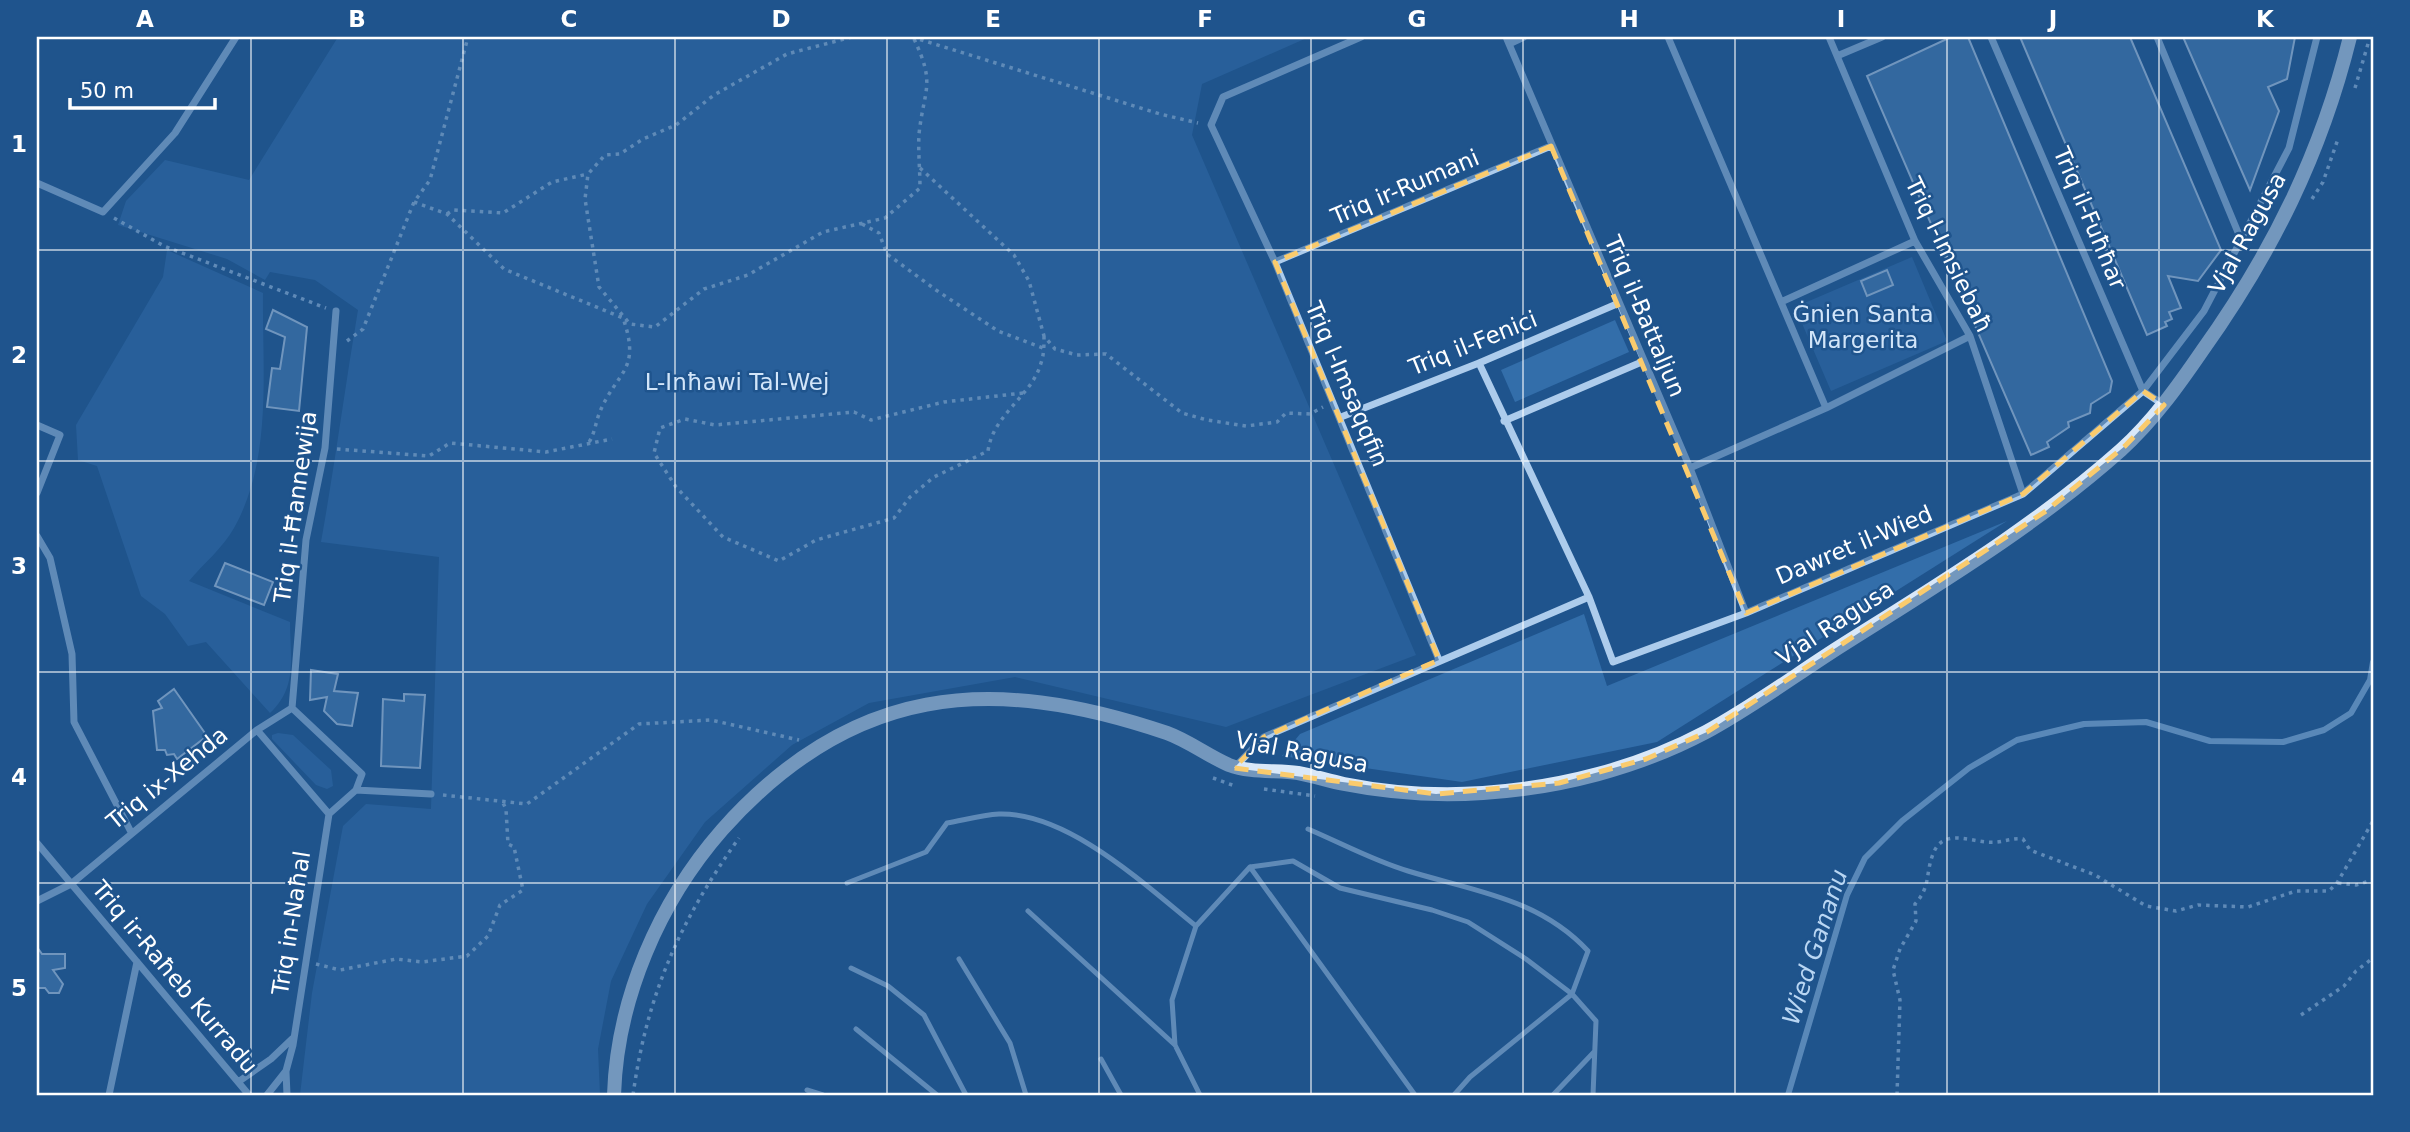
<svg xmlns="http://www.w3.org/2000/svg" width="2410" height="1132" viewBox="0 0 2410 1132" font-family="'DejaVu Sans',sans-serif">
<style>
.green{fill:#336eaa}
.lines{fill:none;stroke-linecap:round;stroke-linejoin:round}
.stream{stroke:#a0c8ee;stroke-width:6}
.building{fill:#4c80b6;stroke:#d2e5f9;stroke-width:2}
.path{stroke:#adccec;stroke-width:3.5;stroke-dasharray:3.5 5;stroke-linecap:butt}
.lane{stroke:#adccec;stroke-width:5}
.street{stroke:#adccec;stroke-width:7}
.secondary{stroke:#d9e8f9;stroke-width:14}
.marked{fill:none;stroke:#facb6d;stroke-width:5;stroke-dasharray:14 9;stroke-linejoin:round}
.grid{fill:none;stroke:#fff;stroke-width:2;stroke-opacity:0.55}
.labels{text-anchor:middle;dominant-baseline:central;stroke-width:5;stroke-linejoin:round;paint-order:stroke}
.street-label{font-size:23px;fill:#fff;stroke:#1f548d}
.park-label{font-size:23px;fill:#d2e5f9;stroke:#1f548d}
.water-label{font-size:24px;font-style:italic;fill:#b9d6f3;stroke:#1f548d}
.neatline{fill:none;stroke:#fff;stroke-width:2.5}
.grid-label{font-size:23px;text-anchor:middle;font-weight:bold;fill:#fff}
</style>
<rect width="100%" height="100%" fill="#1f548d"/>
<path class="green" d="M338,37H1309L1202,84L1192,135L1416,655L1226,727L1015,677L869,703L792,745L705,822L647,904L611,981L598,1049L600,1095H300L312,993L343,826L366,804L431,809L439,557L321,542C335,464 345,387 358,310L315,280L270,272L265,280L227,259L118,225L126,201L165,160L249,180Z
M167,250L263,293C262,369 273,459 234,528C223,548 203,564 189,581L290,622C290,657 298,687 270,713L206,642L188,646L165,614L141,596L97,466L78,460L76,425L163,277Z
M1912,257L1947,341L1831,391L1795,307Z
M1615,320L1629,352L1515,402L1501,370Z
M2007,521L1657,742L1462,782L1282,756L1300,734L1584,614L1607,686Z
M278,733L293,735L331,770L333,786L327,789L316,785L272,739V735Z"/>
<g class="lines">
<path class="stream" d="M1788,1095L1847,895L1865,858L1902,821L1969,768L2017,740L2084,724L2146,722L2210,741L2283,742L2324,730L2351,713L2370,680L2373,662"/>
</g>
<path class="building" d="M1951,37H1968L2112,381L2110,392L2091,404L2090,413L2068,422L2069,427L2047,442L2049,447L2031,455L1867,76Z
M2020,37H2130L2221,250L2198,281L2168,276L2181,308L2169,312L2172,319L2165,322L2167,326L2147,335Z
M2183,37H2295L2287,79L2268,87L2279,111L2250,190Z
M1887,270L1893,285L1867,296L1861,281Z
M273,310L307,327L299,411L267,407L272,368L280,369L285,337L266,329Z
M225,563L273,582L264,605L215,586Z
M311,670L338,674L334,691L358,693L352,726L337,724L324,711L327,697L310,700Z
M174,689L207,736L177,759L174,754L167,755L165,750H157L153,711L162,708L158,701Z
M404,694L425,695L420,768L381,766L383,699L404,701Z
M37,947L42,954H65V968L53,970L63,984L59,993H49L45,988H37Z"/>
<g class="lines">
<path class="path" d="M852,37L787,54L714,95L676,125L643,139L620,154L605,155L588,174L585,199L599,287L630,324L655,327L704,289L748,275L823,232L885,218L920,188C920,170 918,151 919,134C924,88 936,85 914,39
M912,37L1160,114L1198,123
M2355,88L2370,37
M920,168L1014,255L1029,281L1044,336L1055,349L1077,355L1106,354L1182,413L1207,420L1246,426L1277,422L1286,413L1310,414L1323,407
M2312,199L2323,182L2338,139
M414,202L447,214L504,269L623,318C642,372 616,371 599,414C595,425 595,433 588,444
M447,214L453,210L503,213L552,182L588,174
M114,218L164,246L326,308
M862,224L879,233L887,254L936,290L998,331L1043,348
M347,341L363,329L414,202L430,180L468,37
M1023,393L944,402L871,420L854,412L715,425L685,419L660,428L654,453L676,487L723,537L779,561L816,540L894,518L910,497L934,477L988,451C993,414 1032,396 1041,363C1044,355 1044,345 1044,336
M337,449L429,456L450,443L546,452L612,439
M1213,778L1235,786
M1264,789L1315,796
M443,795L527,804L639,724L711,720L799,740
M2338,883L2356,885L2373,880
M316,964L340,970L396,959L422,962L467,956L488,936L500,905L523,890L514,847L508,844L506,809L502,801
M2301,1015L2344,986L2356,971L2373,958
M633,1095C647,994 680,921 739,838
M1897,1095L1900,1000L1893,970L1900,949L1916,921L1915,904C1931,886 1925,875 1933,854C1944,825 1975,845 1997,842C2006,841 2013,838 2023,839L2030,850L2095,875L2146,906L2176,911L2198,905L2248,907L2296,891H2329L2337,883L2373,821"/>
<path class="lane" d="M1250,867L1415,1095
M847,883L926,852L947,823C964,820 982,815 999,814C1068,812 1145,885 1196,926
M1028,911L1175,1045L1200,1095
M959,959L1010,1043L1026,1095
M851,968L888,986L924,1015L966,1095
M856,1029L937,1095
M1175,1045L1172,1000L1196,926L1250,867L1293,861L1340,888L1432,910L1468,922L1526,959L1572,994L1588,951C1539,898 1473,891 1408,871C1374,861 1341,843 1308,829
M1101,1059L1121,1095
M807,1090L823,1095
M1454,1095L1470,1077L1572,994L1596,1021L1593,1095
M1553,1095L1594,1052"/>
<path class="street" d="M1361,37L1223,97L1211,125L1275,262L1439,660
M1506,37L1690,468L1746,613
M1668,37L1826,408
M1829,37L1915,241L1970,336L2023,494
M1991,37L2143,391L2164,405
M2157,37L2242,242
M1509,44L1524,37
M1837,56L1882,37
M37,183L103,212L175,133L236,37
M1275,262L1551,146
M1781,302L1915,241
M1479,363L1589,597
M1341,417L1479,363L1619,303
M1504,421L1644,361
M37,425L60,435L37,493
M1690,468L1826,408L1970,336
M37,536L50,558L72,654L74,722L131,832
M292,708L306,540L325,448L336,311
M292,708L362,774L356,790L431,794
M257,730L329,814
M1235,767L1264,737L1589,597L1613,662L1746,613L2023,494L2143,391L2204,311L2289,148L2317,37
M329,814L356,790
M37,843L249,1095
M37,901L71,884L257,730L292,708
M286,1072L287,1095
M238,1082L271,1059L292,1039
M109,1095L137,962
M267,1095L286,1071L293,1045L329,814"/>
<path class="secondary" d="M614,1095C617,999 659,902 722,830C851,685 990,673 1167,733C1189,741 1208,756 1229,765C1250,773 1276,770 1298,773C1314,776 1329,781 1344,784C1389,793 1437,796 1483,793C1560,788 1638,768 1706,732C1754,706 1798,673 1844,644C1939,584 2037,525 2121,450C2153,421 2178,386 2202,351C2272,253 2321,154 2350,37"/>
</g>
<path d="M0 0H2410V1132H0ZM1551,146L1746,613L2023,494L2143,391L2164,405L2125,446L2046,511L1707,732L1646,759L1559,783L1436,794L1234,768L1264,737L1439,660L1275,262Z" fill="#1f548d" fill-opacity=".55" fill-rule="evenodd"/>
<path class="marked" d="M1551,146L1746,613L2023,494L2143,391L2164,405L2125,446L2046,511L1707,732L1646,759L1559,783L1436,794L1234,768L1264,737L1439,660L1275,262Z"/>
<path class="grid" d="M251,37V1095M463,37V1095M675,37V1095M887,37V1095M1099,37V1095M1311,37V1095M1523,37V1095M1735,37V1095M1947,37V1095M2159,37V1095M37,250H2373M37,461H2373M37,672H2373M37,883H2373"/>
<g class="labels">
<g class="street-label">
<text transform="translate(1405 187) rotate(-23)">Triq ir-Rumani</text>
<text transform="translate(2090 218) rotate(67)">Triq il-Fuħħar</text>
<text transform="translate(2247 233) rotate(-61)">Vjal Ragusa</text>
<text transform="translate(1949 255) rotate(64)">Triq l-Imsiebaħ</text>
<text transform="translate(1645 316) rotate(67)">Triq il-Battaljun</text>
<text transform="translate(1473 343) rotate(-22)">Triq il-Fenici</text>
<text transform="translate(1347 384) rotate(67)">Triq l-Imsaqqfin</text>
<text transform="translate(295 507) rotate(-82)">Triq il-Ħannewija</text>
<text transform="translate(1854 545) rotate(-23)">Dawret il-Wied</text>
<text transform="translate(1835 623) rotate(-33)">Vjal Ragusa</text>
<text transform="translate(1302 752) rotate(11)">Vjal Ragusa</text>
<text transform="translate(167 778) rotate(-39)">Triq ix-Xehda</text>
<text transform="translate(291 923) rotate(-81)">Triq in-Naħal</text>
<text transform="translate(175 977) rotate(50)">Triq ir-Raħeb Kurradu</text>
</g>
<g class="park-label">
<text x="1863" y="314">Ġnien Santa<tspan x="1863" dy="26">Margerita</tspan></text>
<text x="737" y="382">L-Inħawi Tal-Wej</text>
</g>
<g class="water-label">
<text transform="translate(1815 947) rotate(-72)">Wied Gananu</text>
</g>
</g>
<rect width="2410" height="1132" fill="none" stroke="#1f548d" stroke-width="77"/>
<path d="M70 98v10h145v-10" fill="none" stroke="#ffffff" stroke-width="3.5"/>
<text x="80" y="98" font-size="21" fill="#ffffff" stroke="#1f548d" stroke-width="5" paint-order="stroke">50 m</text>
<rect x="38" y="38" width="2334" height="1056" class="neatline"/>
<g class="grid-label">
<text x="145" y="27">A</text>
<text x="357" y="27">B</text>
<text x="569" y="27">C</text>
<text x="781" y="27">D</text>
<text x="993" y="27">E</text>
<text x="1205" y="27">F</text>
<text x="1417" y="27">G</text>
<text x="1629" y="27">H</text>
<text x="1841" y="27">I</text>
<text x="2053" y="27">J</text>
<text x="2265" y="27">K</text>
<text x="19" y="152">1</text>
<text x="19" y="363">2</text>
<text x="19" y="574">3</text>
<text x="19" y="785">4</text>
<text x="19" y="996">5</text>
</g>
</svg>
